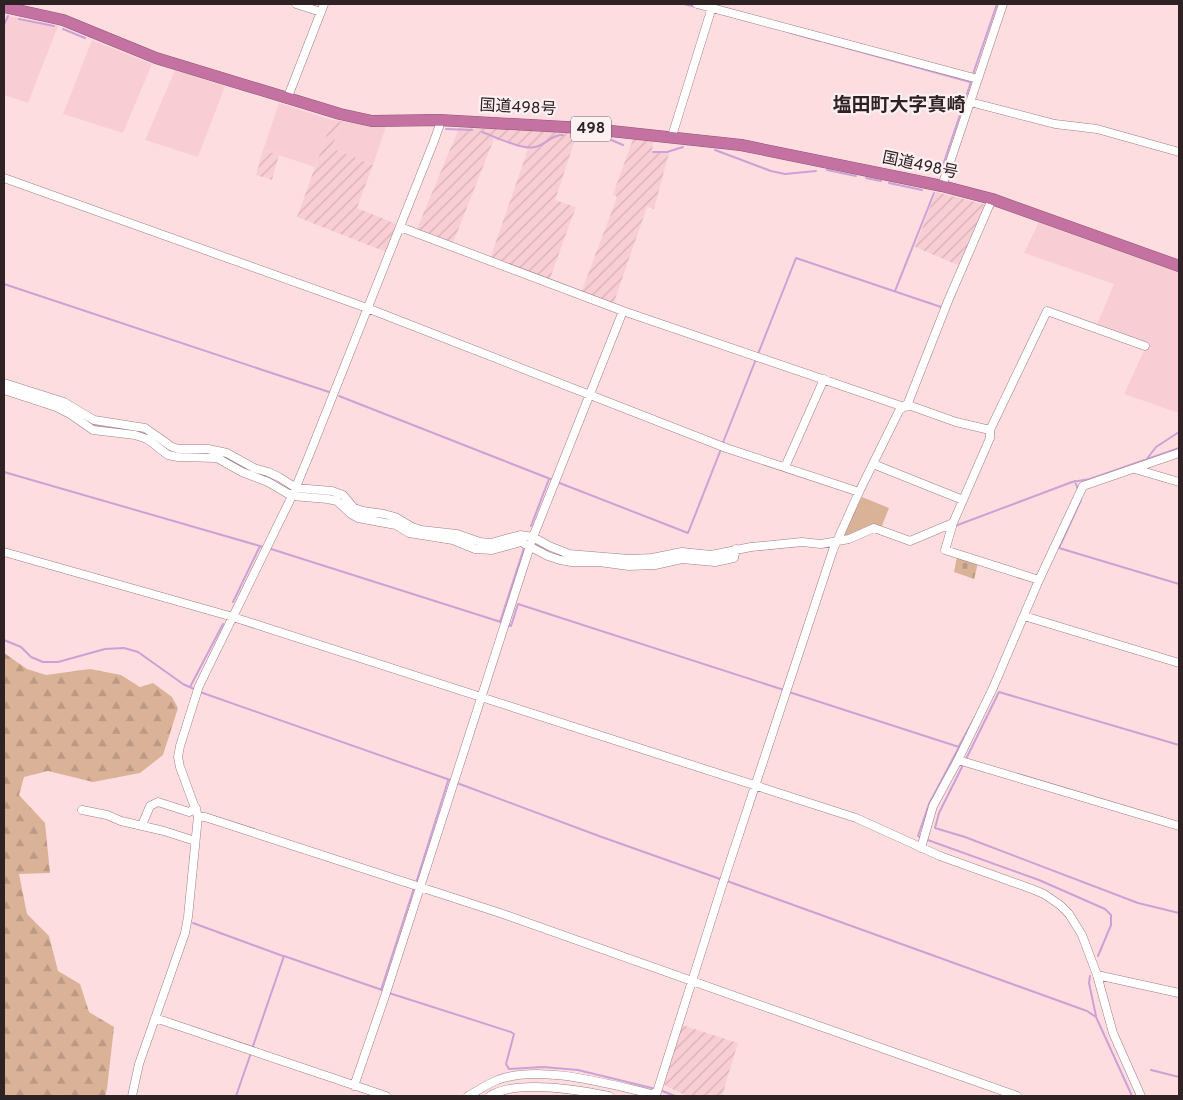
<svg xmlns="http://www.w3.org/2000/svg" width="1183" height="1100" viewBox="0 0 1183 1100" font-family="Overpass,'Noto Sans JP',sans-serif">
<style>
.built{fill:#f8ced4}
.industrial{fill:url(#industrial-furrows)}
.green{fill:#dab298}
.forest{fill:url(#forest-firs)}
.cemetery{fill:url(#cemetery-stones)}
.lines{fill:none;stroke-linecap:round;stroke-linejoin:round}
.stream{stroke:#cda1d5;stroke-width:2}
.minor-casing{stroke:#9d7f83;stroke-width:9}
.highway-casing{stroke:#905676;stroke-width:12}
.minor{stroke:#fff;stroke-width:8}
.highway{stroke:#c472a2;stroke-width:11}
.labels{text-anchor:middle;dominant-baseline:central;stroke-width:4.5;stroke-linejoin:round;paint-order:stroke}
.shield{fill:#fdf0f2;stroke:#6c6062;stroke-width:1}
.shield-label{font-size:15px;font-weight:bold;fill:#2e2224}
.street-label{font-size:16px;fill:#2e2224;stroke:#fdf0f2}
.quarter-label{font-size:19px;font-weight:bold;fill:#2e2224;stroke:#fdf0f2}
</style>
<defs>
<pattern id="industrial-furrows" width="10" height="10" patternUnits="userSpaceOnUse" patternTransform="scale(1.25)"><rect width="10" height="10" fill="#f8ced4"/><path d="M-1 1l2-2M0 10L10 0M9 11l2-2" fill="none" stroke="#d5b1b6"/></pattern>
<pattern id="forest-firs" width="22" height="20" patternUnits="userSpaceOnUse" patternTransform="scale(1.25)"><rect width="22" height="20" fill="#dab298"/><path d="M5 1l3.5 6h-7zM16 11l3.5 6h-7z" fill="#bb9983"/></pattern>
<pattern id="cemetery-stones" width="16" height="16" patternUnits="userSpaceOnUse" patternTransform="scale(1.25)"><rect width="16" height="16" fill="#dab298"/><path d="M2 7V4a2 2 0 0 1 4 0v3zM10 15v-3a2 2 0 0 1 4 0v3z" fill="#bb9983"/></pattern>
</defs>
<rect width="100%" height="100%" fill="#fedde1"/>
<path class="built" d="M9,16L58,26L28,103L4,95V29Z
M92,40L152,64L123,133L63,114Z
M175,70L225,86L198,157L145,140Z
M279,103L332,120L315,167L263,150Z
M341,121L386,127L373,165L332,148Z
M1040,220L1179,273V413L1124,394L1147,344L1096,327L1114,284L1024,253Z"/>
<path class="industrial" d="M332,120L341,121L332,148L373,165L357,208L396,224L386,252L297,217Z
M459,128L526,130L577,134L555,200L576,207L549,281L490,259L528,149L494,139L453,243L416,231Z
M633,139L653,141L652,153H669L654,209L647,207L613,305L581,293L617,197L613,194Z
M263,150L279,155L272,180L256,175Z
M936,192L986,205L960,266L915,247Z
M682,1025L738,1043L722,1096H687L662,1084Z"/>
<path class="green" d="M862,497L889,508L881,528L847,537L842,536Z"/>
<path class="forest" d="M4,653L27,669L46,675L90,669L121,675L140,687L153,683L172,697L178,708L163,755L140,773L93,782L48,771L24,777L19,795L45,823L50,873L19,874L27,914L49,936L58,971L80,984L89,1012L114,1027L107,1089L105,1096H4Z"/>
<path class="cemetery" d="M957,557L978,563L974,579L954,572Z"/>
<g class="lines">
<path class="stream" d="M684,4L696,7
M19,19L54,26
M4,25L8,16
M63,29L85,38
M788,32L820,41
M825,42L970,82
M973,74L997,4
M446,129L472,130
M482,132C496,137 522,150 535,147C546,145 552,134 563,135
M573,136L591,137
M600,137L609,139L623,145
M715,150L771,171L785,174L816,171
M653,152H667L683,147
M827,170L856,176
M937,175L943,165L972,79
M866,178L881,181
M889,183L922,190
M4,284L329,392
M895,291L934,193
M758,354L796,258L941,307
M339,396L553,480
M90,424C109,430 130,429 149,435
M153,438L160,445
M722,445L756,359
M168,450L177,453L215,454
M220,456L252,472L269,478L280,485
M1146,460L1156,447L1179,432
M4,472L260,546
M1075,481L1078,490
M557,482L688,533L721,449
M313,494H323
M337,496L347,505
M1081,500L1059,548L1179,584
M363,515L376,516
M531,526L549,479
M955,526L1072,482L1090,479L1179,448
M533,542L550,553
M268,548L504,623
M754,550L797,546
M233,602L260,546L263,547
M500,622L524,548
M508,625L511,626L518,604L784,690
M4,640L21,647L31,657L43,662H58L105,649L124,648L138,652L183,684L196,690
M190,687L223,624
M200,692L453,781
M789,692L959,747L929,804L918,836L921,837
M959,746L976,715
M966,759L999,692L1179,745
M963,765L939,813L935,828L965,837L1138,903L1179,913
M457,783L599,836L723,880
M925,839L1039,880L1105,909L1111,915V925L1098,956
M727,881L1087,1011L1096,1017L1132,1096
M416,883L448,781
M193,923L283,956
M1090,976L1089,983L1096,1016
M381,990L414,888
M389,993L511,1032L514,1034L506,1064L509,1069L543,1067L578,1070L656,1089
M252,1049L284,956L385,991
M1151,1070L1179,1077
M660,1090L675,1096
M236,1096L251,1053"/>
<g class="minor-casing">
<path id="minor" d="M296,4L321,12
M697,4L978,79
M287,99L324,4
M970,102L1055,124L1097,129L1179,152
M672,136L713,4
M4,178L367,308L726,448L859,492
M942,186L1003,4
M400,227L623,311L904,407L911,406L956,422L990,430
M4,383L64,402L94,420L145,428L172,447L179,449H208L227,453L254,468L268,472L279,477L296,488L332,491L343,495L354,508L363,511L384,514L395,517L412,527L421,530L457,534L480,542L491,543L520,535L533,537L549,546L569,554L629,559L652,558L682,552L711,555L751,547L802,542L821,544L849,539L874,528L910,541L953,523
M4,390L56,407L70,414L93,430L135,435L147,439L168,455L178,457L217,458L242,472L268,482L292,496L328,499L337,501L351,514L358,518L396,525L409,533L453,540L475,549L492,550L521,542L548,556L560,560L572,562H599L629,566L655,565L682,559L715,562L734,558L736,549
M873,464L963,500
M785,467L824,379
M1135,469L1179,482
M4,552L233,617L856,818L940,856L1032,889L1044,894L1060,905L1069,914L1082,935L1097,975L1113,1033L1141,1096
M1039,580L945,550L953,523L990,438V430L1047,311L1145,346
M1024,616L1179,663
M958,760L1179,826
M82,810L107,815L121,821L164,831L195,841
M198,816L205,817L500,913L1017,1096
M142,825L150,806L158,802L189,812L196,808
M921,848L933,806L958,760L993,688L1039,580L1083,486L1179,453
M1097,975L1179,993
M155,1018L386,1096
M354,1086L385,996L533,537L623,311
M132,1096L139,1064L185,933L188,917L198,816L180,767L178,757L180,746L199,686L292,496L308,458L434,141L439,127V120
M468,1096C477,1091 486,1085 495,1081C537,1063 608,1084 652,1094L657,1092L722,886L833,550L859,492L899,411L908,403L948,301L992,199
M490,1096C517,1079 579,1090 609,1096"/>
</g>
<g class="highway-casing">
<path id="highway" d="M4,7L63,20L156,58L340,114L372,121L439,120L583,128L741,145L942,186L992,199L1179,266"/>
</g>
<use href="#minor" class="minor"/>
<use href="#highway" class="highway"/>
</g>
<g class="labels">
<rect class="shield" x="571" y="116.5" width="40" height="25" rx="4"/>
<g class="shield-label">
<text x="591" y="129">498</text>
</g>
<g class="street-label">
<text transform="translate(518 108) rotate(3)">国道498号</text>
<text transform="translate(920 166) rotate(12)">国道498号</text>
</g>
<g class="quarter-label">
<text x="899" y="106">塩田町大字真崎</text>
</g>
</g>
<rect width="1183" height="1100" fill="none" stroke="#2e2224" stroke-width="10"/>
</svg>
